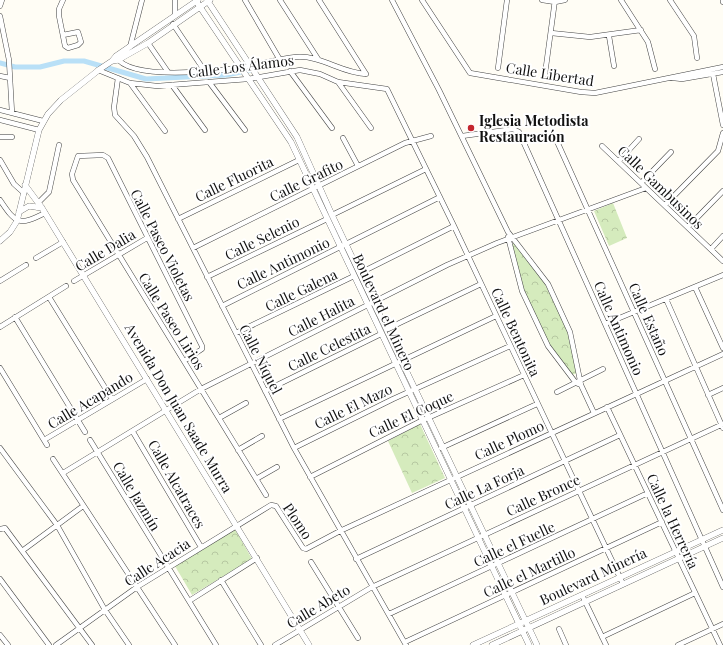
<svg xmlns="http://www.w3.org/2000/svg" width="723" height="645" viewBox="0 0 723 645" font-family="'Playfair Display',serif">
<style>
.park{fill:url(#park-crowns)}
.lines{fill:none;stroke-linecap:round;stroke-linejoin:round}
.canal{stroke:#b9e0f7;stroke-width:5}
.minor-casing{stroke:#444;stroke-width:5.5}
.tertiary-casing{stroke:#444;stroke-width:6}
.minor{stroke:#fff;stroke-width:4.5}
.tertiary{stroke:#fff;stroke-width:5.5}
.poi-dot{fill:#c4262e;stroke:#fff;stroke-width:1.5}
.labels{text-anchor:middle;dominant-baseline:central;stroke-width:4;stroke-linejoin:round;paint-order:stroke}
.street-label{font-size:14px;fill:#111;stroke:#fff}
.poi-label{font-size:14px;font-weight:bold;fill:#111;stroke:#fff;text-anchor:start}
</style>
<defs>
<pattern id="park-crowns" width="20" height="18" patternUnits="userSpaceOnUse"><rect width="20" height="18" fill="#d5ebbd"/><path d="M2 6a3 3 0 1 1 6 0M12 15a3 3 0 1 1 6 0" fill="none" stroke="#b6c8a1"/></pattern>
</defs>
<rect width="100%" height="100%" fill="#fffdf5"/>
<path class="park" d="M613,203L627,238L609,246L594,211Z
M514,242L542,278L570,336L577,373L572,375L551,349L520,285L511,247Z
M420,424L445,478L412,493L388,441Z
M235,529L252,559L192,595L175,566Z"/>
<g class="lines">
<path class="canal" d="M0,63L15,67H40L64,61H84L146,79L226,75L256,69"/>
<g class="minor-casing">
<path id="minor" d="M245,0L280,60
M280,0L318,59
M319,0L366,74
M392,0L439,90L508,232L548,284L570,332L581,385L594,413
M422,0L470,73L581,92L595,93L723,67
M542,0L555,2L565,0
M621,0L648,42L655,69
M670,0L694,36L697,58
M723,0V2
M0,6L2,0
M175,15V0
M0,16L9,60L12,113
M173,24L204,70
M551,33L590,37L641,30
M63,35L78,32L81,42L78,45L68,48L65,46L59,16V9L63,0
M609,36L614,66
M148,43L168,72
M130,47L142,0
M116,57C131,81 214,71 239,68C258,65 277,59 296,57C321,55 341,73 366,74
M498,68L507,0
M98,70L130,83L157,86L248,79L300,70L320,74L338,82L387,89L454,226L623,584
M290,71L332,128
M545,74L555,0
M713,74L723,125
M0,76L10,78
M118,78L114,107L115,115L134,136L147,157L294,448L406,645
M673,78L682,79L723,72
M209,82L245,130
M338,82L371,128
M130,83L165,131
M172,85L205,130
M0,110L43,121
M0,120L39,130
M462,136L513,129L519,132L723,587
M0,137H12
M555,137L723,510
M343,138L358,166
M602,146L723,261
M0,160L14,184L24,193
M619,161L639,139
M641,183L671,152
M0,200C16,224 19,226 45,213
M39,202L49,192L59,145
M665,205L718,151L723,133
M332,215L426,169
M178,219L299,160
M688,227L723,191
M508,237L522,291L548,346L576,383L581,385
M193,248L405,143L431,136
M711,249L723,236
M36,258L63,242
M360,273L454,226
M207,277L327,219
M0,281L26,265
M74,281L147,238
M695,287L723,348
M49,297L112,399
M666,299L723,428
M222,306L440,197
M15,317L85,432
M605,324L723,275
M0,327L66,286
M387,329L481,284
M236,333L354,276
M184,361L202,349V346L108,158L103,155L78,156L72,174L73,180L266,495
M0,368L47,445
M265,391L381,334
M557,392L603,369
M708,395L723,388
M607,407L720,645
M219,418L246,403
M279,419L496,316
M133,432L201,547
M44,440L147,379
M90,440L216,645
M0,448L57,525L105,610L129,645
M294,448L393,399L510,346
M441,448L537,404
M238,450L262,436
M53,459L175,645
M63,473L201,389L447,265L497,243L646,188
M310,477L421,421L524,375
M256,479L277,467
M0,529L5,528L92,645
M22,551L83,506
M356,559L620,435
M311,562L358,638
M0,579L49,645
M221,580L261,645
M582,595L606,645
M189,601L257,558
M389,614L648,493
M559,629L566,645
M0,635L8,645
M602,637L695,593
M405,642L662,522
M56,645L137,587L271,505L276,506L303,548L306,549L340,531L723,354
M275,645L372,587L723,424
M678,645L723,624"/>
</g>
<g class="tertiary-casing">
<path id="tertiary" d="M207,0L297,137L332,215L537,645
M196,1L291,142L529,645
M112,61L116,56L198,0
M25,185L42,208L309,645
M19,212L29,206L42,208
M0,241L10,232L17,221L39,130L48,114L61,100L100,69L112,61L118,60L148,43L210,0
M473,645L723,530
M492,645L723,538"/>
</g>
<use href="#minor" class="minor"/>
<use href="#tertiary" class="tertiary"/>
</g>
<circle class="poi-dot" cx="471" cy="128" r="4"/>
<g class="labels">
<g class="street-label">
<text transform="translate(241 66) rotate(-7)">Calle Los Álamos</text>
<text transform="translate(550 74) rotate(9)">Calle Libertad</text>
<text transform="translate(234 179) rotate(-26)">Calle Fluorita</text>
<text transform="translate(306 180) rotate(-26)">Calle Grafito</text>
<text transform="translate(661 187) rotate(44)">Calle Gambusinos</text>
<text transform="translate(262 238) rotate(-26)">Calle Selenio</text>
<text transform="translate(163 245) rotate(63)">Calle Paseo Violetas</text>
<text transform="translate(105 250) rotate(-31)">Calle Dalia</text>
<text transform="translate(283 263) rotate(-26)">Calle Antimonio</text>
<text transform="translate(301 290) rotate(-26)">Calle Galena</text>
<text transform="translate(384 312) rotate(65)">Boulevard el Minero</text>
<text transform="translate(321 316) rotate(-27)">Calle Halita</text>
<text transform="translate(649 319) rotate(66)">Calle Estaño</text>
<text transform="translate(172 321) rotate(58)">Calle Paseo Lirios</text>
<text transform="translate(619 328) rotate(66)">Calle Antimonio</text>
<text transform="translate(516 332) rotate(65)">Calle Bentonita</text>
<text transform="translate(329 347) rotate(-26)">Calle Celestita</text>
<text transform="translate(261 359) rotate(63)">Calle Níquel</text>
<text transform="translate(90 400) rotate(-31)">Calle Acapando</text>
<text transform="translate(353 406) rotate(-26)">Calle El Mazo</text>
<text transform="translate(179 408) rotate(59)">Avenida Don Juan Saade Murra</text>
<text transform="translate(411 414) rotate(-25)">Calle El Coque</text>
<text transform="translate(509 440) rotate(-25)">Calle Plomo</text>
<text transform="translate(177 484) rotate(60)">Calle Alcatraces</text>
<text transform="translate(484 487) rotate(-25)">Calle La Forja</text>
<text transform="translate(543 495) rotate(-25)">Calle Bronce</text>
<text transform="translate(137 496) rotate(59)">Calle Jazmín</text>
<text transform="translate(298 521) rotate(56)">Plomo</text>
<text transform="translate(673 521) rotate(65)">Calle la Herrería</text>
<text transform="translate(514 544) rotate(-25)">Calle el Fuelle</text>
<text transform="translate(157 562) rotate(-33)">Calle Acacia</text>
<text transform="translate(529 572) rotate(-25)">Calle el Martillo</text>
<text transform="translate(593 576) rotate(-25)">Boulevard Minería</text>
<text transform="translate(318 606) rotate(-31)">Calle Abeto</text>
</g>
<g class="poi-label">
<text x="479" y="120">Iglesia Metodista<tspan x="479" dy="16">Restauración</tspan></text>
</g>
</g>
</svg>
